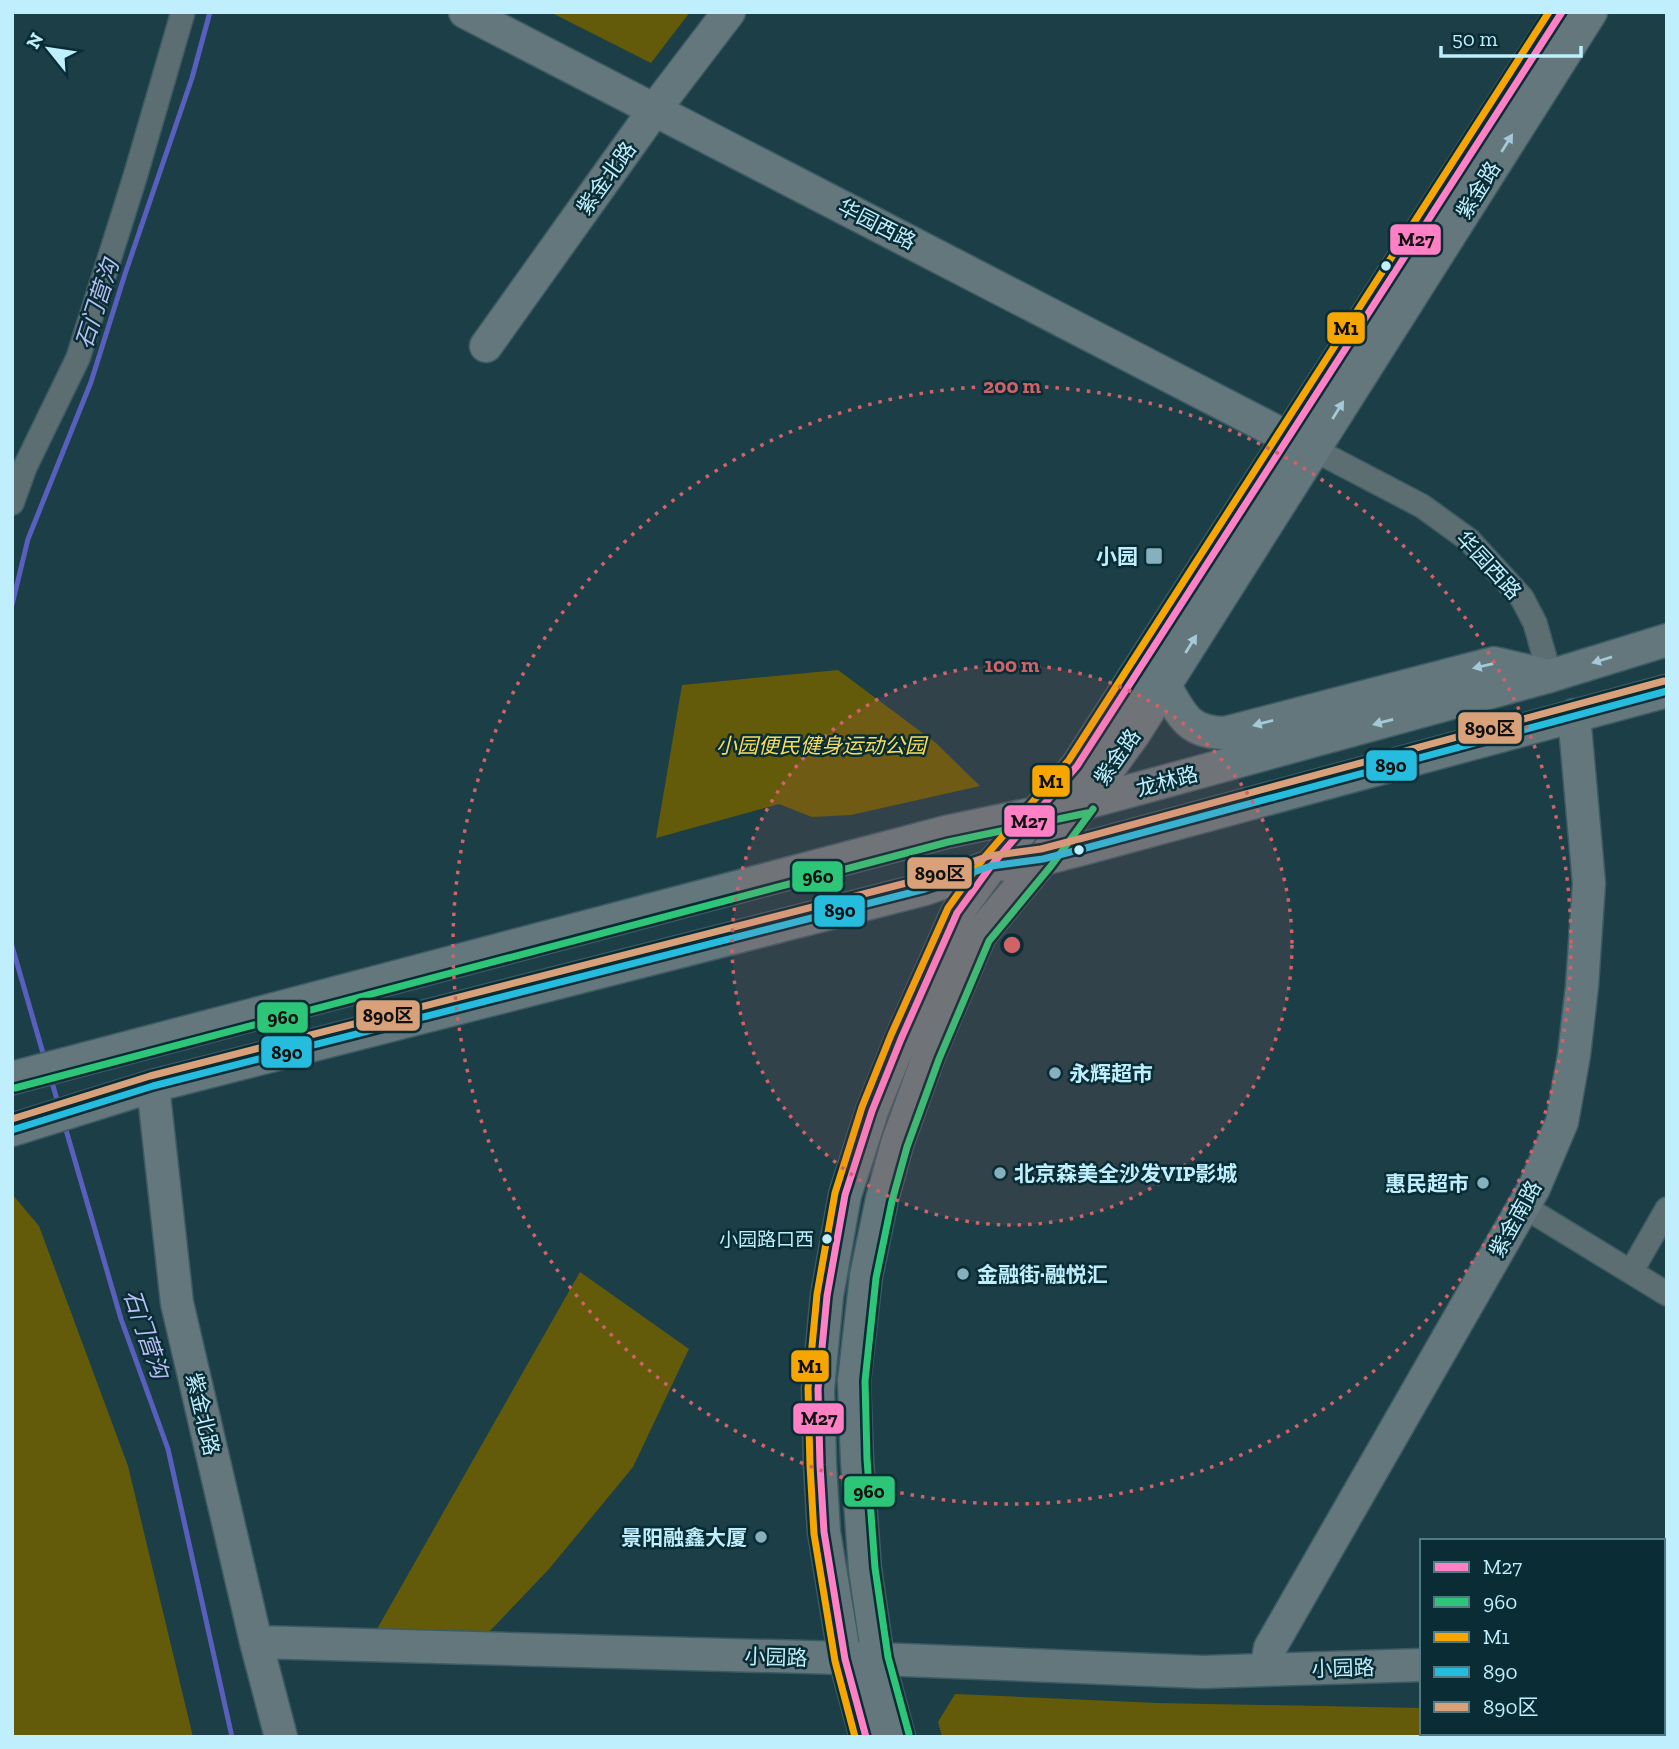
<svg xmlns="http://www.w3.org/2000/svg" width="1679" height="1749" viewBox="0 0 1679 1749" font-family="'Zilla Slab','Noto Sans SC',serif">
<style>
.green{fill:#635b09}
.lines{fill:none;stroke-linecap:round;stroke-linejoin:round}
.stream{stroke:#595fbd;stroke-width:5}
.street-casing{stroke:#3d5b64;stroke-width:26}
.secondary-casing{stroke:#3d5b64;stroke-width:35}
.street{stroke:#5d6e72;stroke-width:23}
.secondary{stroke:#63777c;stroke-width:32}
.bus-1-casing{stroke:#092c35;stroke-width:12}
.bus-2-casing{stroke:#092c35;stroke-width:12}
.bus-3-casing{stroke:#092c35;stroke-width:12}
.bus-4-casing{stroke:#092c35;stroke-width:12}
.bus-5-casing{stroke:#092c35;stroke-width:12}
.bus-1{stroke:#ff80c5;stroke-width:7}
.bus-2{stroke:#2dc577;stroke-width:7}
.bus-3{stroke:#f7a600;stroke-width:7}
.bus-4{stroke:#26bcdd;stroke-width:7}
.bus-5{stroke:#d9a179;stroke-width:7}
.oneway{fill:#a3cad6}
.ring{fill:none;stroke:#cf6368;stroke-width:3.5;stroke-dasharray:3.5 7}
.bus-dot{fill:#bfeefd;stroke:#092c35;stroke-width:2.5}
.poi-dot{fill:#86b0bd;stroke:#092c35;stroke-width:2.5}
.labels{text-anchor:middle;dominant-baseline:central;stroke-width:5;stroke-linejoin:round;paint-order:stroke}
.bus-label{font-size:19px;fill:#bfeefd;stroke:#092c35;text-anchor:end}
.street-label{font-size:21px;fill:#bfeefd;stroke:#092c35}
.poi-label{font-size:21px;font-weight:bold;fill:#bfeefd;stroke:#092c35;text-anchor:end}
.park-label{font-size:21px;font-style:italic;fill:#f5dc5b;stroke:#092c35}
.water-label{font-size:23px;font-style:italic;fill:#b7bef2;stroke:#092c35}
.centre{fill:#cf6368;stroke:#092c35;stroke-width:3.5}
.ring-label{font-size:21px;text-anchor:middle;font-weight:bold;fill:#cf6368;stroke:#092c35;stroke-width:5;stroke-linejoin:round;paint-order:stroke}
.line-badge{stroke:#092c35;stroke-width:2.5}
.pale-badge-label{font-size:19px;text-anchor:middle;font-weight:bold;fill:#111}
</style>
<rect width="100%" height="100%" fill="#1c3e46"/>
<path class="green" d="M550,12H690L651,63Z
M838,670L936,743L980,786L851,815L812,817L779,804L656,838L682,685Z
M12,1194L39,1226L128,1466L193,1737H12Z
M580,1272L689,1349L633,1467L549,1569L488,1633L377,1629Z
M1667,1616V1737H942L938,1722L955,1694L1158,1703L1422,1708V1733H1663V1617Z"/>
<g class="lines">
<path class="stream" d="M12,605L28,539L91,382L125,274L192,78L210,12
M12,946L45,1060
M51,1079L58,1103
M64,1123L121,1319L168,1449L232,1737"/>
<g class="street-casing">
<path id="street" d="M1313,449L1422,506L1469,540L1522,598L1535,623L1550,676
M12,503L25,467L78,358L135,177L183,12
M1523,1206L1631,1272
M1667,1209L1631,1272L1667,1294"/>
</g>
<g class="secondary-casing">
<path id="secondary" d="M465,12L1289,438
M486,346L655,109L729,12
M1165,686C1182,715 1188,733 1225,733L1494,663L1545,675
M12,1078L946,832L1085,803L1148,786L1550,676L1667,640
M153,1086L177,1303L256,1642L281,1737
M12,1130L153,1086L925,889L991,866L1043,859L1086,848L1667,691
M1663,1585L1667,1583
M256,1642L878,1659L1203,1672L1422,1665
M1266,1670L1270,1648L1534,1188L1562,1122L1574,1055L1582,986L1589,883L1574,715
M866,1737L845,1659L824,1532L820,1465L818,1389L827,1296L845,1195L872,1111L901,1039L957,913L991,866L1077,766L1562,12
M899,1737L878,1659L865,1569L857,1460L854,1381L866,1276L882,1199L897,1144L929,1055L980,935L1043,859L1134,734L1591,12"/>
</g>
<use href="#street" class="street"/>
<use href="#secondary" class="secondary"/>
<g class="bus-1-casing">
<path id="bus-1" d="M866,1737L845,1659L824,1532L820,1465L818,1389L827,1296L845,1195L872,1111L901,1039L957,913L991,866L1077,766L1562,12"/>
</g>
<g class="bus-2-casing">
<path id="bus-2" d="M15,1088L948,842L1087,813
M909,1734L888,1657L875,1568L867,1459L865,1381L876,1278L892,1201L907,1147L939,1059L989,941L1051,866L1093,809"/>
</g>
<g class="bus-3-casing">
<path id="bus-3" d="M855,1737L835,1661L814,1534L810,1465L808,1388L817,1294L835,1193L862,1107L891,1035L948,908L983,859L1069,760L1549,12"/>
</g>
<g class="bus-4-casing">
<path id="bus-4" d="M12,1130L153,1086L925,889L991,866L1043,859L1086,848L1667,691"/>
</g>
<g class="bus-5-casing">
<path id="bus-5" d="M12,1119L150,1076L922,879L989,856L1041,849L1083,838L1664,681"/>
</g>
<use href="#bus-1" class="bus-1"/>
<use href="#bus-2" class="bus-2"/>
<use href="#bus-3" class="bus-3"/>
<use href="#bus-4" class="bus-4"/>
<use href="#bus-5" class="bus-5"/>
</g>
<defs><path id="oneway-solid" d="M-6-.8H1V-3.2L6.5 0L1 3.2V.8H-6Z" transform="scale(1.75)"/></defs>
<g class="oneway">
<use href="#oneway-solid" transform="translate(1507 143) rotate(-58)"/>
<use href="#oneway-solid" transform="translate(1338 410) rotate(-58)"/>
<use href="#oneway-solid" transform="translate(1191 644) rotate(-58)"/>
<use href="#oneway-solid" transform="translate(1602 660) rotate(163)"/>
<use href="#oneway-solid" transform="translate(1483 666) rotate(167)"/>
<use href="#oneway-solid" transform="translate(1383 722) rotate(165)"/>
<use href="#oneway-solid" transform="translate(1263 723) rotate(165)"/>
</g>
<circle cx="1012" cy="945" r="280" fill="#cf6368" fill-opacity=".12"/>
<g class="ring">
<circle cx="1012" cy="945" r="280"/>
<circle cx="1012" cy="945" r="559"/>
</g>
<g class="bus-dot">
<circle cx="1386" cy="266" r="6"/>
<circle cx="1079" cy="850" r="6"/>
<circle cx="827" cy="1239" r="6"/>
</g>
<g class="poi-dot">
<rect x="1145" y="547" width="18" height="18" rx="3.5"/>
<circle cx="1055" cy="1073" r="7"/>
<circle cx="1000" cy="1173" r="7"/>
<circle cx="1483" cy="1183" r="7"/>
<circle cx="963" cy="1274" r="7"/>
<circle cx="761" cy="1537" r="7"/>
</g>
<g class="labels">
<g class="bus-label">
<text x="814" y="1239">小园路口西</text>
</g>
<g class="street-label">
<text transform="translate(606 178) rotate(-54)">紫金北路</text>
<text transform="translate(1478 190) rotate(-58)">紫金路</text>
<text transform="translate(877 224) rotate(27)">华园西路</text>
<text transform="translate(1489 565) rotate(47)">华园西路</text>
<text transform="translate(1117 757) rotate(-55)">紫金路</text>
<text transform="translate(1167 781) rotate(-15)">龙林路</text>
<text transform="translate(1515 1219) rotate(-61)">紫金南路</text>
<text transform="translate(203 1414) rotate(77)">紫金北路</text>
<text transform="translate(776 1657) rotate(2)">小园路</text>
<text transform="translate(1343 1668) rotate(-2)">小园路</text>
</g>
<g class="poi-label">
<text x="1138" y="556">小园</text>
<text x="1069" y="1073" text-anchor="start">永辉超市</text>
<text x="1014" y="1173" text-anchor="start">北京森美全沙发VIP影城</text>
<text x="1469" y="1183">惠民超市</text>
<text x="977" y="1274" text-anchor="start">金融街·融悦汇</text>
<text x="747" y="1537">景阳融鑫大厦</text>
</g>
<g class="park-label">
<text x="821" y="745">小园便民健身运动公园</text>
</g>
<g class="water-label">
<text transform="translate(97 304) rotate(-72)">石门营沟</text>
<text transform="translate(146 1334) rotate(71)">石门营沟</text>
</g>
</g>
<circle cx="1012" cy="945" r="10" class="centre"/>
<g class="ring-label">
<text x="1012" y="393">200 m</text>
<text x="1012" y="672">100 m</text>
</g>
<g class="line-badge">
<rect x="1389" y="223" width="53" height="33" rx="7" fill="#ff80c5"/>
<rect x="1326" y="311" width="40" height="34" rx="7" fill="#f7a600"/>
<rect x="1457" y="711" width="66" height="34" rx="7" fill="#d9a179"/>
<rect x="1365" y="749" width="53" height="33" rx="7" fill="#26bcdd"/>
<rect x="1031" y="764" width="40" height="34" rx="7" fill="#f7a600"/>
<rect x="1003" y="804" width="53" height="34" rx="7" fill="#ff80c5"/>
<rect x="906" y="856" width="67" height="34" rx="7" fill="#d9a179"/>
<rect x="791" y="860" width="53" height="33" rx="7" fill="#2dc577"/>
<rect x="813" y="894" width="53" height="34" rx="7" fill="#26bcdd"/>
<rect x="355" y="999" width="66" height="33" rx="7" fill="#d9a179"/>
<rect x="256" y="1001" width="53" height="33" rx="7" fill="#2dc577"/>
<rect x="260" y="1035" width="53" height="34" rx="7" fill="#26bcdd"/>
<rect x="790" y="1349" width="40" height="34" rx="7" fill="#f7a600"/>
<rect x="792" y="1402" width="53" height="33" rx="7" fill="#ff80c5"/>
<rect x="843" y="1475" width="53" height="33" rx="7" fill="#2dc577"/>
</g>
<g class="pale-badge-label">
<text x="1416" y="246">M27</text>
<text x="1346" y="335">M1</text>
<text x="1490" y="735">890区</text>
<text x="1391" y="772">890</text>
<text x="1051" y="788">M1</text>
<text x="1029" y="828">M27</text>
<text x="940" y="880">890区</text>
<text x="818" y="883">960</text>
<text x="840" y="917">890</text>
<text x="388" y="1022">890区</text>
<text x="283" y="1024">960</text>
<text x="287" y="1059">890</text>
<text x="810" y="1373">M1</text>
<text x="819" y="1425">M27</text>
<text x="869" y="1498">960</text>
</g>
<rect width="1679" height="1749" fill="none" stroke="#bfeefd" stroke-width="28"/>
<rect x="1420" y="1539" width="245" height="196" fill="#092c35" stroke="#527a85" stroke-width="2"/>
<rect x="1434" y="1562" width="35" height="10" fill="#ff80c5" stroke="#527a85" stroke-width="2"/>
<text x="1483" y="1574" font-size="21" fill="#bfeefd">M27</text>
<rect x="1434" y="1597" width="35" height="10" fill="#2dc577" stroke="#527a85" stroke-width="2"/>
<text x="1483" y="1609" font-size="21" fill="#bfeefd">960</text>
<rect x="1434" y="1632" width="35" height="10" fill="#f7a600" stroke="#527a85" stroke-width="2"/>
<text x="1483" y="1644" font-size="21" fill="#bfeefd">M1</text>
<rect x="1434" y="1667" width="35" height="10" fill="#26bcdd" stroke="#527a85" stroke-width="2"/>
<text x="1483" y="1679" font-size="21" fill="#bfeefd">890</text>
<rect x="1434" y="1702" width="35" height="10" fill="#d9a179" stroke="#527a85" stroke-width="2"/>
<text x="1483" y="1714" font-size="21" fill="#bfeefd">890区</text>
<g transform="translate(49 49) rotate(300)" stroke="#092c35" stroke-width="5" paint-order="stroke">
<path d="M0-5L12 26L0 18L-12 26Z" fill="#bfeefd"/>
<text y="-10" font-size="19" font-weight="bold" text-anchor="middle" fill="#bfeefd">N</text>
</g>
<path d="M1441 46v10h140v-10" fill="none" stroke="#bfeefd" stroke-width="3.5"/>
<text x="1452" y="46" font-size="21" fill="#bfeefd" stroke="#092c35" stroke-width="5" paint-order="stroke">50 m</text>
</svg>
